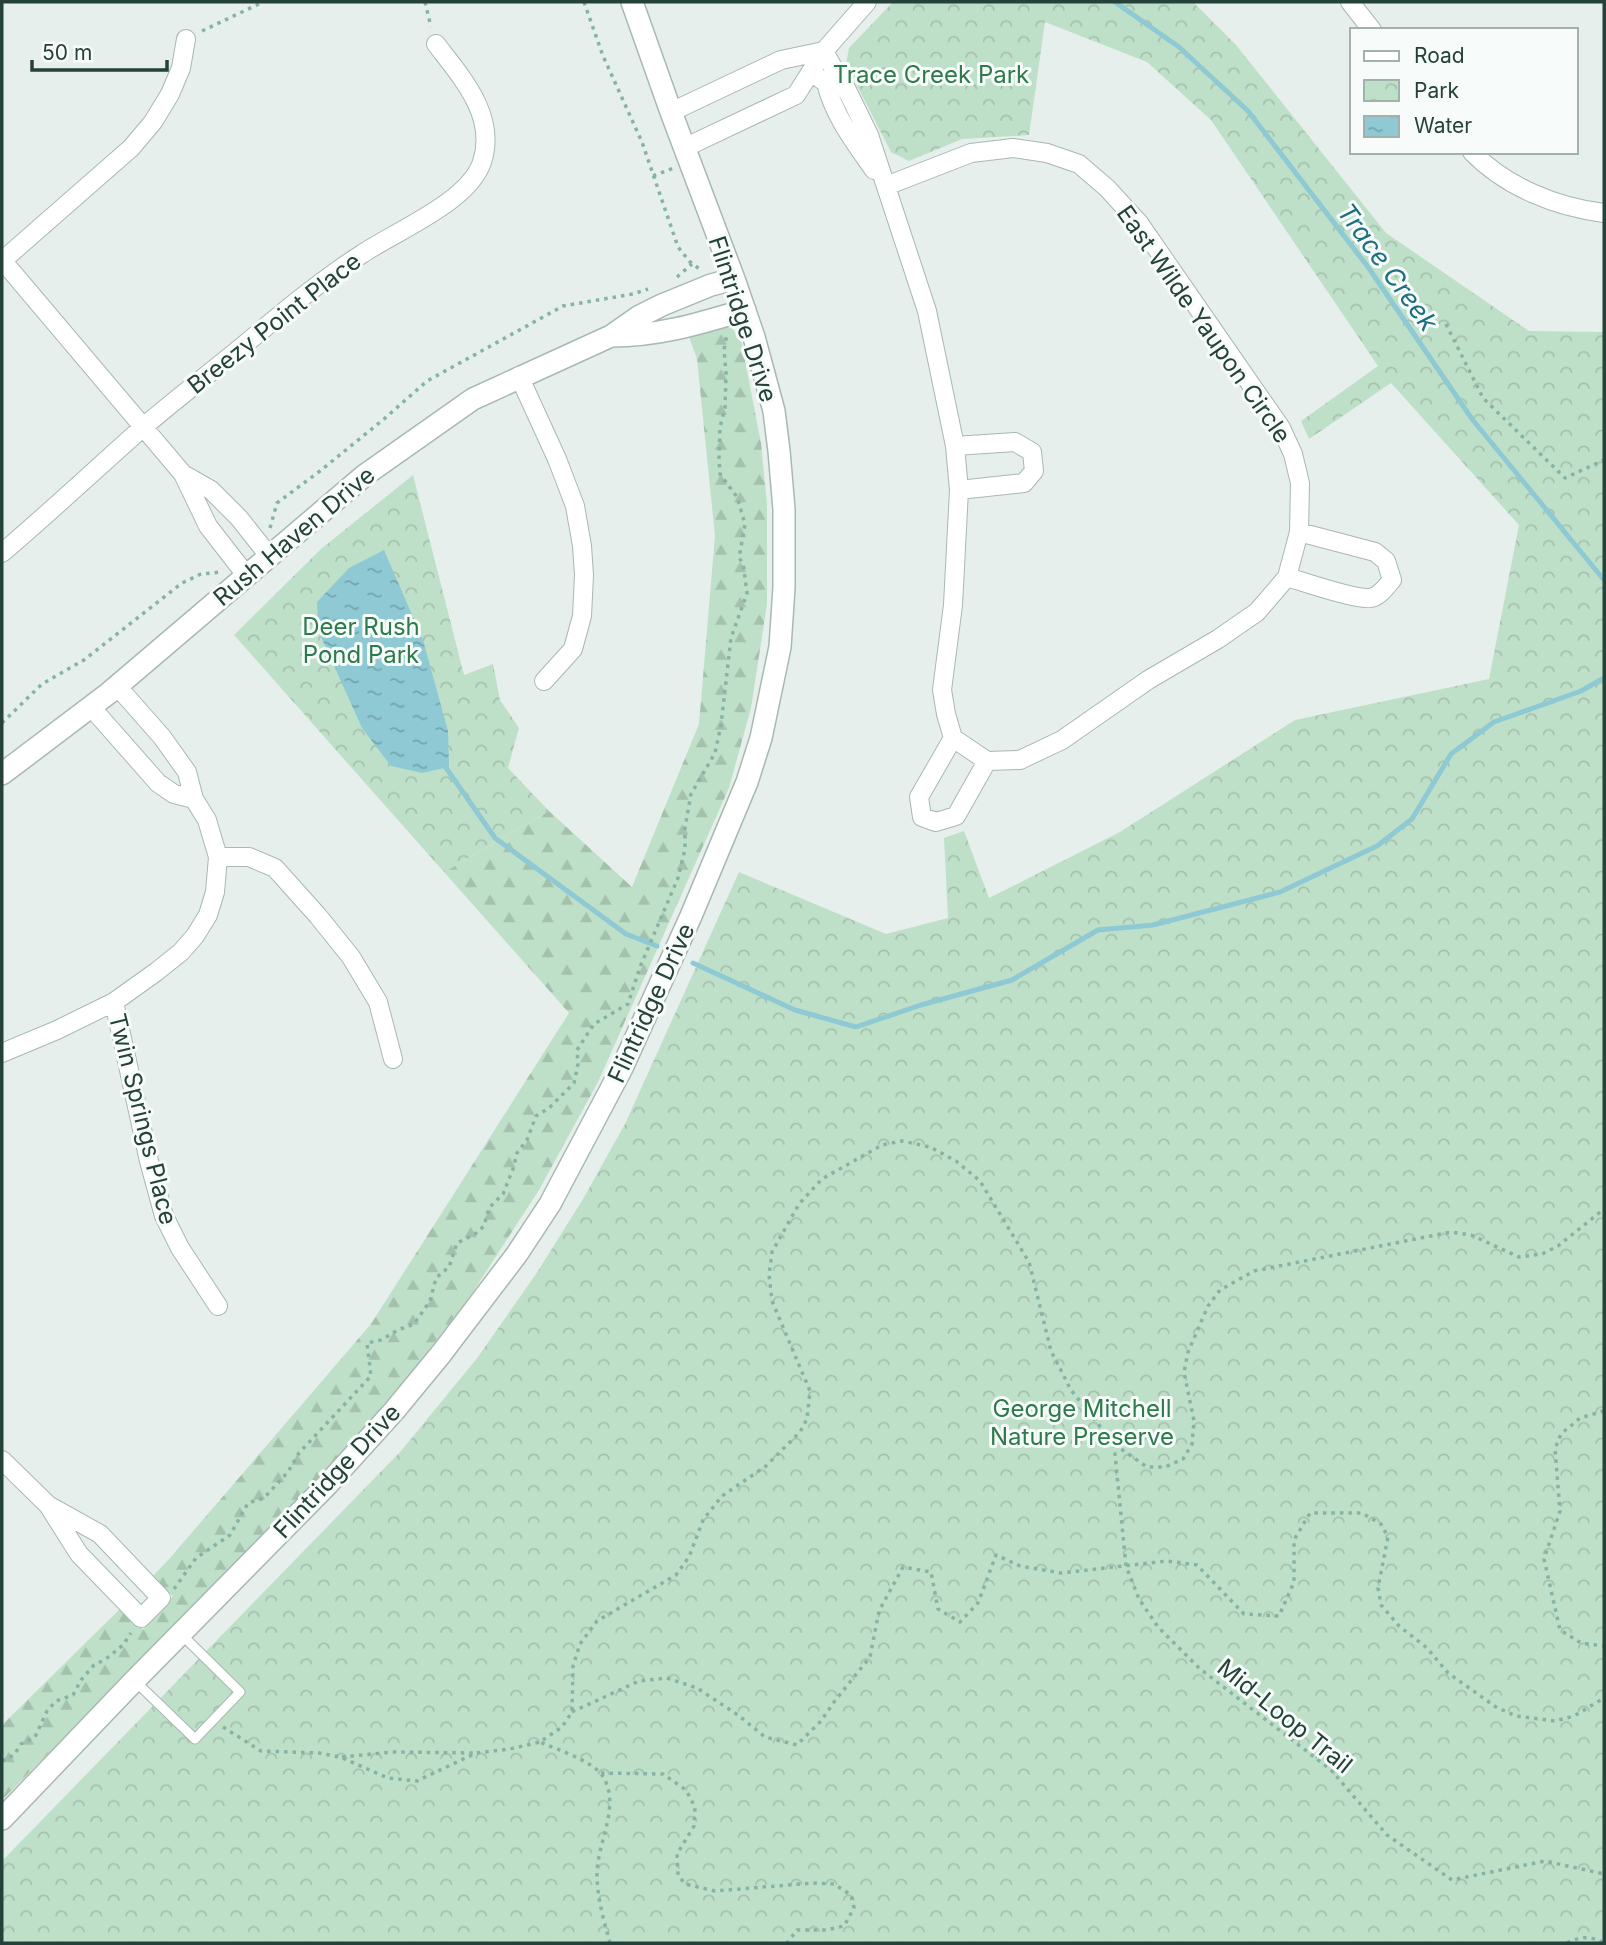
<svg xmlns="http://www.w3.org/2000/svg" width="1606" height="1945" viewBox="0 0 1606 1945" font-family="Inter,sans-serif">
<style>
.forest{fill:url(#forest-firs)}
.park{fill:url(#park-crowns)}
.water{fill:url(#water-ripples)}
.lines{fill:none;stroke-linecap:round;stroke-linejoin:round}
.stream{stroke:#8ec9d4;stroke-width:5}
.service-casing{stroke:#a8b8b2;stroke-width:11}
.minor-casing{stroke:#a8b8b2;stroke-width:20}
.tertiary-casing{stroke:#a8b8b2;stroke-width:24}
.path{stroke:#86b3a5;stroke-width:3.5;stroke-dasharray:3.5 5;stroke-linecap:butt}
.service{stroke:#fff;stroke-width:9}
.minor{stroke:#fff;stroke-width:18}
.tertiary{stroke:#fff;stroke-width:21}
.labels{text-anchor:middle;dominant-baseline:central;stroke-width:6;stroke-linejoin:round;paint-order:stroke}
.park-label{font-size:24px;fill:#2d7a4b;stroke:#f7fbf9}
.street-label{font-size:24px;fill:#24423a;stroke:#f7fbf9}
.water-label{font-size:26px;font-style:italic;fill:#1c6f80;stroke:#f7fbf9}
</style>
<defs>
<pattern id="forest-firs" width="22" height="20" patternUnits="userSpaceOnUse" patternTransform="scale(1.75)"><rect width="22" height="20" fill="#bfe0c8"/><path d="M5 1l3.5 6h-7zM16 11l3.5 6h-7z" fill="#a4c1ad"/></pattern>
<pattern id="park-crowns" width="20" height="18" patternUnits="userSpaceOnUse" patternTransform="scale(1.75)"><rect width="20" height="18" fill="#bfe0c8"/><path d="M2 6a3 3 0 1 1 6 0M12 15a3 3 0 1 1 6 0" fill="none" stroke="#a4c1ad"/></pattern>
<pattern id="water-ripples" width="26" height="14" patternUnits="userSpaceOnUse" patternTransform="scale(1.75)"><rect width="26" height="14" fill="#8ec9d4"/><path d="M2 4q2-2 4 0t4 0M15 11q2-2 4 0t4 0" fill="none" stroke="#74a5ad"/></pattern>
</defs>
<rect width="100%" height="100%" fill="#e6efeb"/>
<path class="forest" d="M719,325L732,328L741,340L761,443L767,504V604L751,708L729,788L598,1082L539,1190L469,1298L407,1378L330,1469L2,1800V1725L120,1609L143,1629L173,1596L152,1577L170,1558L371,1324L569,1013L444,872L549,811L632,887L699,724L715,536L697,359L688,334Z"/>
<path class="park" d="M893,2H1193L1236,45L1386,233L1529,331L1604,332V1943H2V1861L401,1451L478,1357L536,1274L583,1199L625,1124L739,872L886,934L948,918L944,838L964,831L989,898L1120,832L1295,720L1489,679L1519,525L1391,383L1309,439L1301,421L1378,366L1211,120L1147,62L1045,22L1029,135L962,139L909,161L891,152L846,64L849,48Z
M413,475L464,675L493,664L500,700L519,728L508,768L549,811L444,872L234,635L321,549Z"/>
<path class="water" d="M384,550L423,640L448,731L449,767L422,773L391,766L362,728L318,630L317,602L349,568Z"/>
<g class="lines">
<path class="stream" d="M1115,2L1179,47L1248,111L1368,267L1472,419L1604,580
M442,762L495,838L626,934L657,946
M693,963L795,1010L856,1027L921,1005L1012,980L1098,930L1153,925L1280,892L1377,846L1412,819L1451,754L1494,722L1581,691L1604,678"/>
<g class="service-casing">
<path id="service" d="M136,1682L195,1739L240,1692L181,1634"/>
</g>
<g class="minor-casing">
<path id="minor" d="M1350,2L1372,30
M824,51L836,73L841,78L869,135L927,311L955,446L959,490L953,605L942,690L946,714L953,738L987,761
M811,72L826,83C834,116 855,143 874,170
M671,112L781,60L824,51
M684,148L796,95L824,51L867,2
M1472,152C1506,187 1556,207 1604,213
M886,186L971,153L1013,148L1047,153L1079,164L1107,188L1139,223L1211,327L1281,428L1293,454L1300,483L1299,532L1287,577L1257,612L1218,639L1148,680L1062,740L1020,760L987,761
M2,260L183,474L208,526L246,575
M2,261L131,148L153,122L170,94L181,68L186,39
M519,376L557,459L575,506L582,546L584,575L582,616L573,649L544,681
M955,446L1015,442L1032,452L1034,471L1024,483L959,490
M183,474L211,490L239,518L269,556
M2,553C49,513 95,470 141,429C175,400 210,373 244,345C282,313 320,281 362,254C396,231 469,202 482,162C497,116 462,78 436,44
M1287,577C1304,582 1356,600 1370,598C1379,597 1386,587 1392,580L1386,561L1375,552L1299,532
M91,707L158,783L174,794L194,799
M953,738L919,797L922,817L936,822L956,816L987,761
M218,857H249L275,868L318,916L351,957L378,1002L393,1059
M114,1002L149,1161L164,1216L180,1248L218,1306
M2,1053L57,1030L114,1002L156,972L181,952L195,936L208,915L215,892L218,857L207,820L194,799L187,772L162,737L117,686
M2,1460L48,1505L79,1554L141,1618L161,1598L100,1534L48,1505"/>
</g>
<g class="tertiary-casing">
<path id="tertiary" d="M611,336C660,336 698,324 745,310
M2,774L109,693L365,475L473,399L611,336L638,317L662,305L711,285L734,279
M2,1819L134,1681L328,1484L394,1411L441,1354L517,1254L550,1204L622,1068L691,916L747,782L761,738L780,647L784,588V509L779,451L774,411L754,337L734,279L671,112L632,2"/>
</g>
<path class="path" d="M425,2L431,27
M584,2L603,56L642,142L678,247L690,262L701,270
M202,31L263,2
M653,176L674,168
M677,277L692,264
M1446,324L1483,398L1565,478L1604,460
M270,528L277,503L320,471L384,419L427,381L563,306L633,294L648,289
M2,723L42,684L84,660L182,583L201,574L221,572
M1604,1411L1580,1418L1561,1434L1555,1449L1560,1511L1544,1559L1560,1630L1581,1643L1604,1646
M1114,1444L1126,1566L1139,1599L1158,1627L1199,1668L1331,1770L1387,1835L1452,1880L1545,1861L1604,1874
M174,1589L196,1558L230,1535L248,1503L264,1498L288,1472L299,1453L371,1376L367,1343L381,1340L398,1330L414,1324L430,1301L436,1278L449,1267L457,1243L475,1234L484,1226L489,1208L503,1194L513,1169L517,1153L527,1140L536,1116L549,1108L574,1083L578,1064L577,1050L594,1024L628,1004L640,967L678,878L685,849V828L691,794L715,753L721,725L731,638L747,593L743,563L739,558L745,524L737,497L720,474L719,458L720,427L725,408L726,373L724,350L727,333
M572,1712L639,1681L667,1678L697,1688L738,1715L765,1737L797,1745L821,1721L834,1702L870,1657L879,1611L903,1567L931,1572L938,1609L960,1622L978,1603L996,1555L1020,1566L1061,1573L1167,1561L1197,1565L1244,1614L1279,1616L1294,1582V1540L1310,1513H1362L1381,1524L1388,1537L1378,1588L1381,1605L1399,1626L1427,1648L1448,1673L1496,1707L1516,1716L1555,1721L1574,1716L1604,1698
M223,1727L261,1751L319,1753L340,1757L388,1778L417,1781L476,1753L510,1749L540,1742
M342,1757L392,1752L474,1753
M2,1761L14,1755L21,1744L35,1737L47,1711L56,1701L73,1695L81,1680L94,1665L106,1659L123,1645L131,1633
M601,1773L663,1774L686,1790L695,1807L694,1826L677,1854L678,1875L685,1884L715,1891L813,1883L834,1884L851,1895L854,1908L844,1926L826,1930H797L787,1943
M610,1943C604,1921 597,1898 597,1874C597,1842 622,1805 602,1775C592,1761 556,1749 540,1742L562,1727L572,1712L573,1666L580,1644L597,1621L676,1575L689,1557L703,1520L722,1496L766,1466L800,1432L807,1419L810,1391L772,1301L769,1275L772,1252L799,1204L822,1179L882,1145L902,1141L930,1147L956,1161L980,1181L1029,1262L1051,1351L1071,1390L1114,1444L1147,1467H1165L1183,1459L1192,1444L1194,1421L1184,1372L1188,1352L1208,1306L1220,1290L1254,1271L1451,1232L1471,1235L1519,1257L1542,1254L1558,1246L1604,1209
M1567,1943C1580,1936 1591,1936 1604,1943"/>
<use href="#service" class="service"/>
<use href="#minor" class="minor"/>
<use href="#tertiary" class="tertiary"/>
</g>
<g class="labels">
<g class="park-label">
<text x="931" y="74">Trace Creek Park</text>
<text x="361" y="626">Deer Rush<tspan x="361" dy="28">Pond Park</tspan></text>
<text x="1082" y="1408">George Mitchell<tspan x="1082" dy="28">Nature Preserve</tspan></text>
</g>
<g class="street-label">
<text transform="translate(743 319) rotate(72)">Flintridge Drive</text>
<text transform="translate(274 323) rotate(-38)">Breezy Point Place</text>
<text transform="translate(1204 324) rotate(55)">East Wilde Yaupon Circle</text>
<text transform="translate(294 536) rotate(-40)">Rush Haven Drive</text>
<text transform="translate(651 1003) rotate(-65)">Flintridge Drive</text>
<text transform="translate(143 1119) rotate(76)">Twin Springs Place</text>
<text transform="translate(337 1471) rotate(-47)">Flintridge Drive</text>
<text transform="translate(1285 1716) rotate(39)">Mid-Loop Trail</text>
</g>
<g class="water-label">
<text transform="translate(1388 267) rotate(54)">Trace Creek</text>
</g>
</g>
<rect width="1606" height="1945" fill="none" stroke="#24423a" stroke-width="7"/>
<rect x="1350" y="28" width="228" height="126" fill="#f7fbf9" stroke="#a3b1ad" stroke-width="2"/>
<rect x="1364" y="51" width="35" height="10" fill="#ffffff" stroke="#a3b1ad" stroke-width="2"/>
<text x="1414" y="63" font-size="21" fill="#24423a">Road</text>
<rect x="1364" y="80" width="35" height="21" fill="url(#park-crowns)" stroke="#a3b1ad" stroke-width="2"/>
<text x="1414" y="98" font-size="21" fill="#24423a">Park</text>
<rect x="1364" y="116" width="35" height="21" fill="url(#water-ripples)" stroke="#a3b1ad" stroke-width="2"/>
<text x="1414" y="133" font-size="21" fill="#24423a">Water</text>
<path d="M32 60v10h135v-10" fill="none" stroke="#24423a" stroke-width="3.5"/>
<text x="42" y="60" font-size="21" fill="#24423a" stroke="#f7fbf9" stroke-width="5" paint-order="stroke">50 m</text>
</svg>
